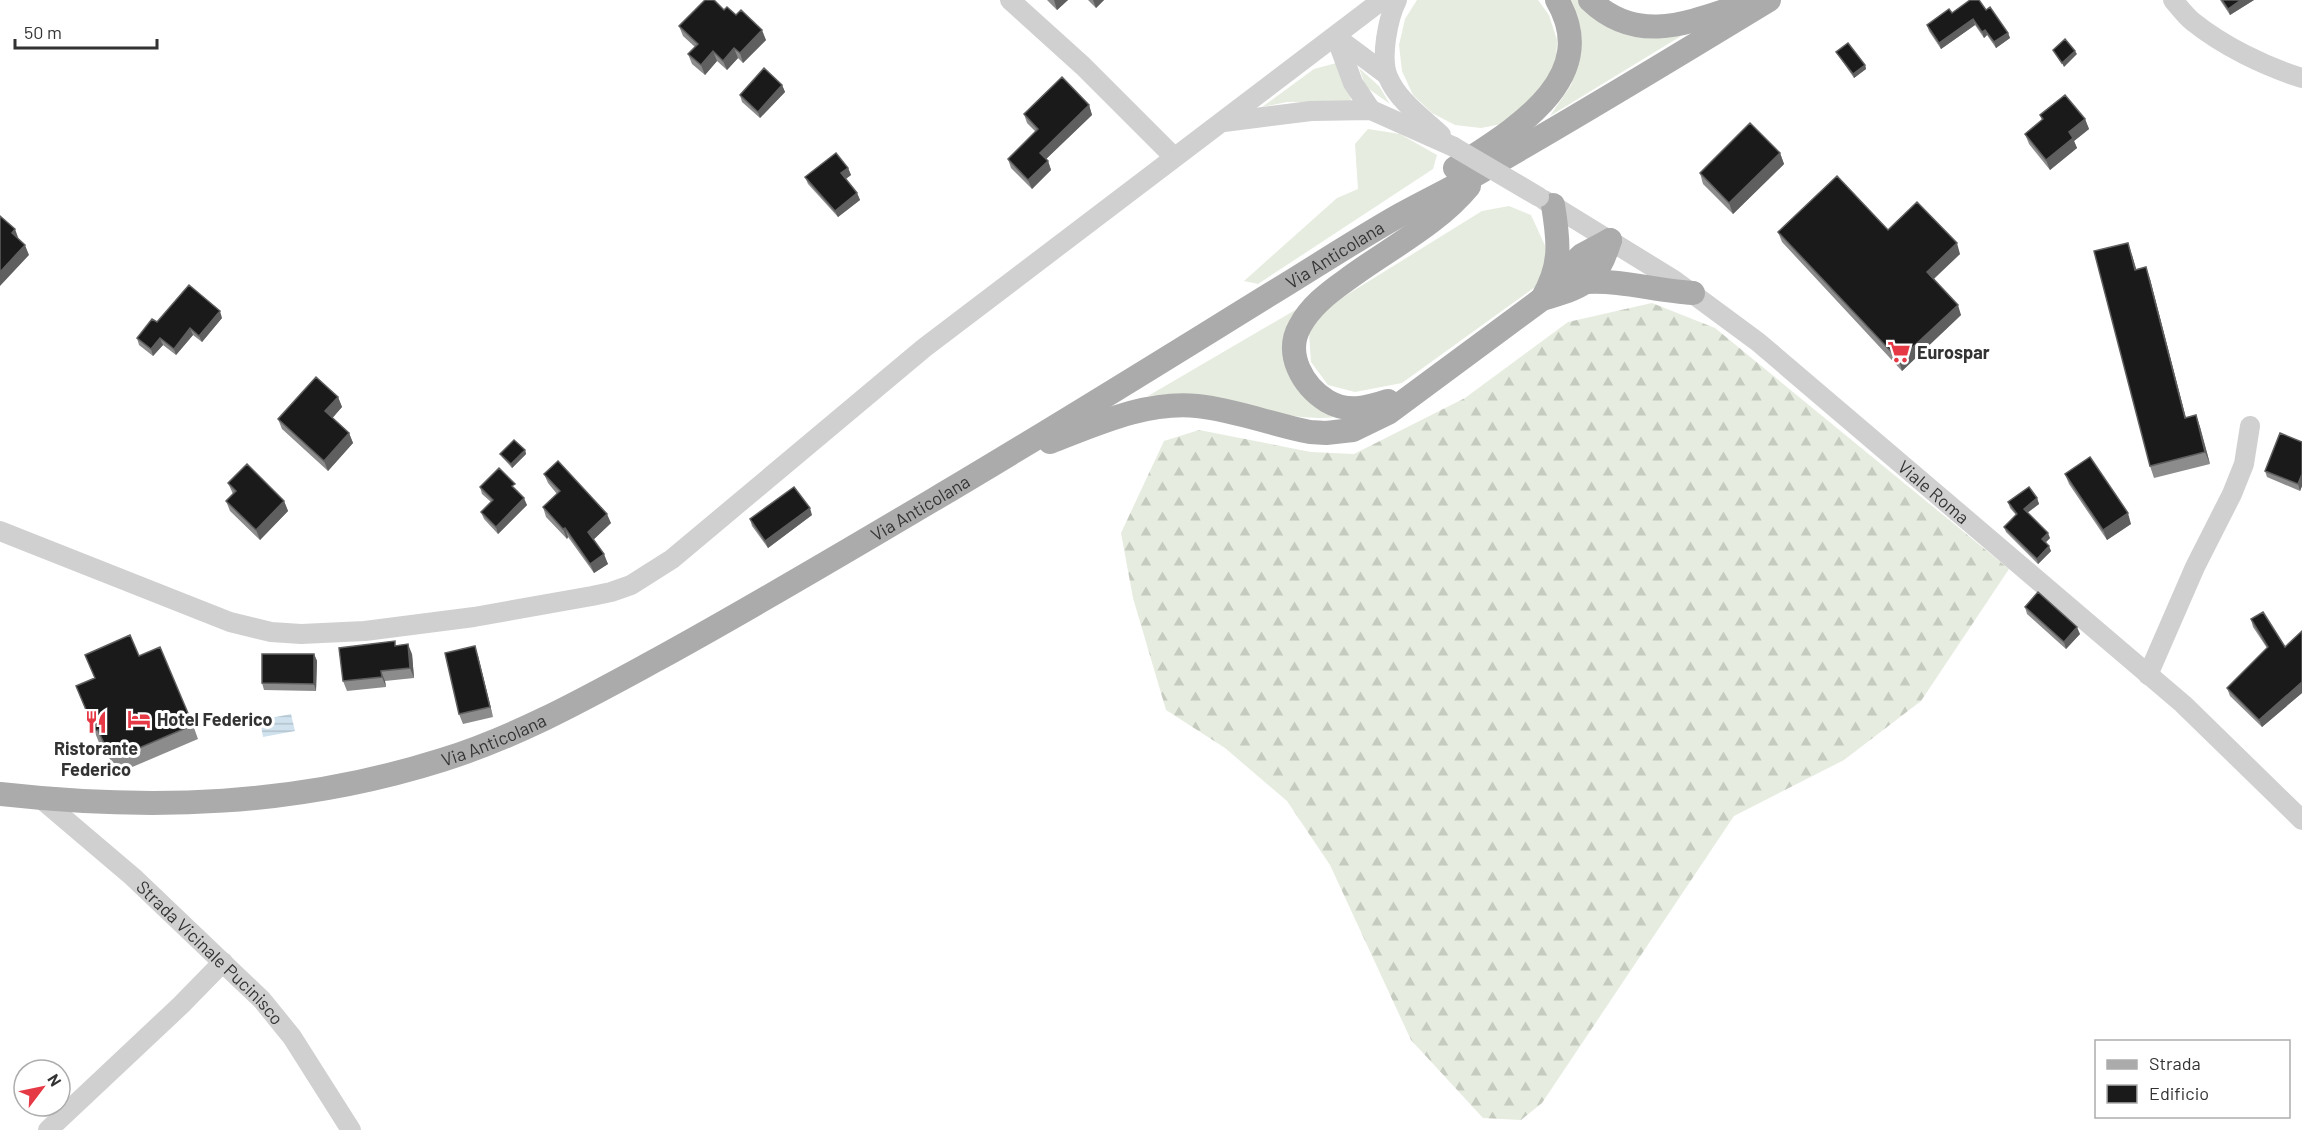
<svg xmlns="http://www.w3.org/2000/svg" width="2302" height="1130" viewBox="0 0 2302 1130" font-family="Barlow,sans-serif">
<style>
.grass{fill:#e6ecdf}
.forest{fill:url(#forest-firs)}
.water{fill:url(#water-rules)}
.lines{fill:none;stroke-linecap:round;stroke-linejoin:round}
.minor{stroke:#d0d0d0;stroke-width:20}
.major{stroke:#ababab;stroke-width:24}
.minor-bridge{stroke:#d0d0d0;stroke-width:20}
.wall{fill:#8c8c8c}
.shaded-wall{fill:#5f5f5f}
.building{fill:#1a1a1a;stroke:#5f5f5f;stroke-width:1.5}
.labels{text-anchor:middle;dominant-baseline:central;stroke-width:6;stroke-linejoin:round;paint-order:stroke}
.street-label{font-size:18px;fill:#333;stroke:#fff}
.poi-label{font-size:18px;font-weight:bold;fill:#333;stroke:#fff;text-anchor:start}
</style>
<defs>
<pattern id="forest-firs" width="22" height="20" patternUnits="userSpaceOnUse" patternTransform="scale(1.5)"><rect width="22" height="20" fill="#e6ecdf"/><path d="M5 1l3.5 6h-7zM16 11l3.5 6h-7z" fill="#c6cbc0"/></pattern>
<pattern id="water-rules" width="6" height="5" patternUnits="userSpaceOnUse" patternTransform="scale(1.5)"><rect width="6" height="5" fill="#cfe2ee"/><path d="M0 2.5h6" fill="none" stroke="#b2c2cd"/></pattern>
</defs>
<rect width="100%" height="100%" fill="#fff"/>
<path class="grass" d="M1417,0H1538L1549,15L1557,40L1556,66L1546,90L1507,123L1481,128L1455,125L1432,113L1413,95L1402,71L1399,45L1405,19Z
M1567,0H1579L1686,33L1550,116L1571,85L1578,62Z
M1340,62L1344,82L1352,102H1287L1262,107L1314,69Z
M1359,68L1379,86L1390,104L1366,87Z
M1368,129L1400,134L1437,155L1433,169L1258,284L1244,281L1337,198L1358,189L1355,144Z
M1509,206L1531,215L1547,250L1546,279L1402,383L1355,392L1328,385L1311,362L1309,333L1324,309L1482,211Z
M1309,302L1286,367L1297,389L1346,415C1306,426 1232,403 1190,395L1171,394L1148,396Z"/>
<path class="forest" d="M1652,303L1715,328L2009,569L1921,701L1844,760L1734,816L1542,1103L1521,1120L1483,1118L1411,1040L1330,865L1287,801L1225,748L1166,710L1133,598L1121,533L1164,441L1199,430L1311,452L1354,454L1465,398L1568,322Z"/>
<path class="water" d="M291,714L295,731L263,737L260,720Z"/>
<g class="lines">
<g class="minor">
<path d="M1010,0L1083,66L1174,157"/>
<path d="M1397,0C1388,18 1380,58 1388,77C1398,101 1423,118 1441,135"/>
<path d="M2173,0C2179,7 2185,15 2192,21C2223,46 2264,66 2302,78"/>
<path d="M1336,37L1353,83L1371,110"/>
<path d="M1336,37L1387,75"/>
<path d="M1224,122L1311,111L1371,110L1454,147"/>
<path id="s1" d="M1544,200L1674,280L1758,342L2183,704L2302,820"/>
<path d="M0,531L230,622L271,632L301,634L365,631L474,617L592,596L611,592L631,585L672,559L924,348L1382,0"/>
<path d="M2148,675L2195,567L2232,494L2244,464L2250,426"/>
<path id="s2" d="M40,798L133,877L262,1000L292,1037L351,1130"/>
<path d="M48,1130L181,1005L223,962"/>
</g>
<g class="major">
<path d="M1590,0C1637,45 1688,23 1742,5"/>
<path d="M1455,168C1510,132 1604,80 1557,0"/>
<path d="M1586,282C1623,280 1656,291 1693,293"/>
<path d="M1552,283L1582,255L1610,240"/>
<path d="M1542,299C1562,265 1559,242 1553,205"/>
<path d="M1388,401C1367,408 1347,413 1327,401C1303,386 1284,354 1300,326C1310,307 1328,293 1345,281C1386,250 1436,226 1469,186"/>
<path d="M1050,442C1097,424 1146,401 1197,406C1236,410 1273,425 1310,432L1326,433L1353,430L1388,413L1542,299C1583,287 1597,283 1610,240"/>
<path id="s3" d="M0,794C152,811 296,806 442,760C519,736 588,697 658,659C751,608 842,554 933,500C1045,434 1154,366 1264,298C1309,271 1354,241 1400,215C1429,199 1459,185 1487,168C1582,114 1675,57 1769,0"/>
</g>
<path class="minor-bridge" d="M1454,147L1539,197"/>
</g>
<path class="wall" d="M1047,0H1068L1057,10Z
M1088,0H1104L1096,8Z
M2220,0H2254L2230,15Z
M724,10L736,15L766,40L743,63L738,58L727,70L717,61L705,75L692,64L688,54L695,47L683,36L679,26Z
M1986,10L2008,33L2010,38L1996,48L1987,35L1984,38L1975,25L1941,49L1929,31L1927,25L1952,13Z
M1836,52L1865,65L1866,69L1854,78L1838,55Z
M782,85L785,92L760,118L742,102L740,95Z
M1089,105L1092,115L1046,159L1048,161L1051,170L1032,189L1011,168L1008,159L1036,132L1027,123L1024,114Z
M2040,115L2085,119L2089,129L2074,141L2077,148L2050,170L2029,144L2025,134L2042,120Z
M1780,153L1784,164L1733,214L1703,184L1700,173Z
M848,168L851,175L846,179L857,193L860,200L838,217L808,184L805,177Z
M1888,230L1960,254L1934,279L1961,315L1902,371L1782,242L1778,232Z
M2132,255L2136,269L2150,279L2186,418L2196,415L2200,427L2210,464L2154,478L2150,466Z
M222,318L202,342L193,335L176,355L163,345L153,356L139,345L137,338L157,322Z
M338,397L342,407L332,418L349,433L353,443L328,471L282,429L278,419Z
M2302,442V486L2300,491L2267,477L2265,471Z
M525,450L526,454L512,468L502,457L500,454Z
M544,474L611,523L593,540L608,564L594,573L568,537L567,539L546,517L543,507L557,494L548,483Z
M2065,474L2131,524L2107,540L2069,484Z
M228,483L284,501L288,511L260,540L230,511L226,501L233,494Z
M480,487L517,490L527,505L498,534L484,519L481,512L491,502L482,494Z
M2037,498L2039,504L2027,512L2050,538L2046,542L2051,551L2038,564L2006,532L2004,527L2016,515L2010,508L2008,502Z
M812,515L768,548L752,526L750,519Z
M2025,607L2080,634L2066,649L2027,614Z
M2251,619L2285,647L2302,631V693L2262,727L2230,696L2227,688L2267,648L2253,627Z
M396,646L412,654L414,678L385,681L386,687L347,691L343,681Z
M314,654L317,661L316,691L264,690L262,683Z
M85,655L139,656L193,725L198,739L130,768L111,762L103,743L100,745L76,686L95,678Z
M478,656L493,717L463,724L459,714Z"/>
<path class="shaded-wall" d="M1054,0H1068L1057,10Z
M1093,0H1104L1096,8Z
M2241,0H2254L2230,15L2228,9Z
M1973,19L1975,25L1941,49L1939,43Z
M762,30L766,40L743,63L740,53Z
M1985,30L1987,35L1984,38L1982,32Z
M2008,33L2010,38L1996,48L1994,42Z
M734,48L738,58L727,70L723,61Z
M713,51L717,61L705,75L701,65Z
M2075,51L2077,54L2064,67L2062,63Z
M1865,65L1866,69L1854,78L1853,74Z
M782,85L785,92L760,118L758,112Z
M1089,105L1092,115L1043,162L1040,153Z
M2085,119L2089,129L2074,141L2077,148L2050,170L2046,160L2069,132Z
M1780,153L1784,164L1733,214L1729,203Z
M1048,161L1051,170L1032,189L1028,180Z
M848,168L851,175L844,180L841,173Z
M857,193L860,200L838,217L835,211Z
M15,229L19,240L12,233Z
M1957,243L1960,254L1930,282L1927,272Z
M2128,243L2132,255L2140,282L2135,270Z
M25,245L29,255L0,286V272Z
M2146,267L2150,279L2189,430L2185,418Z
M1958,305L1961,315L1902,371L1899,360Z
M220,311L222,318L202,342L199,336Z
M190,328L193,335L176,355L174,349Z
M160,338L163,345L153,356L151,349Z
M338,397L342,407L329,422L325,411Z
M2196,415L2200,427L2210,464L2205,452Z
M349,433L353,443L328,471L324,461Z
M525,450L526,454L512,468L511,464Z
M2302,474V486L2300,491L2298,484Z
M524,498L527,505L498,534L496,527Z
M2037,498L2039,504L2026,514L2024,509Z
M284,501L288,511L260,540L256,530Z
M810,508L812,515L768,548L765,541Z
M2128,513L2131,524L2107,540L2103,530Z
M607,514L611,523L591,542L588,532Z
M565,528L568,537L567,539L563,529Z
M2048,533L2050,538L2044,544L2042,539Z
M2049,546L2051,551L2038,564L2037,559Z
M604,554L608,564L594,573L590,564Z
M2077,627L2080,634L2066,649L2064,642Z
M408,644L412,654L414,678L410,668Z
M475,646L478,656L493,717L490,707Z
M314,654L317,661L316,691L314,684Z
M381,671L385,681L386,687L382,677Z
M2302,682V693L2262,727L2259,720Z"/>
<path class="building" d="M705,0H714L724,10L727,7L736,15L741,10L762,30L740,53L734,48L723,61L713,51L701,65L688,54L698,44L679,26Z
M1970,0H1979L1986,10L1990,7L2008,33L1994,42L1985,30L1982,32L1973,19L1939,43L1927,25L1949,9L1952,13Z
M2222,0H2241L2228,9Z
M2065,39L2075,51L2062,63L2053,50Z
M1848,43L1865,65L1853,74L1836,52Z
M764,68L782,85L758,112L740,95Z
M1062,77L1089,105L1040,153L1048,161L1028,180L1008,159L1038,129L1024,114Z
M2065,95L2085,119L2069,132L2073,138L2046,160L2025,134L2043,119L2040,115Z
M1750,123L1780,153L1729,203L1700,173Z
M836,153L848,168L841,173L857,193L835,211L805,177Z
M1837,176L1888,230L1917,202L1957,243L1927,272L1958,305L1899,360L1778,232Z
M0,216L15,229L12,233L25,245L0,272Z
M2128,243L2135,270L2146,267L2185,418L2196,415L2205,452L2150,466L2094,251Z
M189,285L220,311L199,336L190,328L174,349L160,338L151,349L137,338L152,319L157,322Z
M316,377L338,397L325,411L349,433L324,461L278,419Z
M2280,433L2302,442V474L2298,484L2265,471Z
M514,440L525,450L511,464L500,454Z
M2090,457L2128,513L2103,530L2065,474Z
M558,461L607,514L588,532L604,554L590,564L565,528L563,529L543,507L560,491L544,474Z
M247,464L284,501L256,530L226,501L236,491L228,483Z
M499,468L515,484L512,486L524,498L496,527L481,512L493,500L480,487Z
M794,487L810,508L765,541L750,519Z
M2029,487L2037,498L2024,509L2048,533L2042,539L2049,546L2037,559L2004,527L2017,514L2008,502Z
M2038,592L2077,627L2064,642L2025,607Z
M2263,612L2285,647L2302,631V682L2259,720L2227,688L2268,647L2251,619Z
M130,635L139,656L160,647L193,725L125,754L106,748L98,730L95,731L76,686L95,678L85,655Z
M395,641V646L408,644L410,668L381,671L382,677L343,681L339,648Z
M475,646L490,707L459,714L445,653Z
M262,654H314V684L262,683Z"/>
<defs>
<g id="supermarket-bare" transform="scale(1.8)"><path d="M-6-5.5h2.5l.6 2H6L4.5 2H-2.5L-4.4-4H-6ZM-1.5 3.2a1.3 1.3 0 1 0 .1 0ZM3 3.2a1.3 1.3 0 1 0 .1 0Z" fill="#e63946" stroke="#fff" stroke-width="2.5" paint-order="stroke"/></g>
<g id="hotel-bare" transform="scale(1.8)"><path d="M-6-4.5h1.5V1H6V5H4.5V3h-9V5H-6ZM-4 0a1.8 1.8 0 1 1 3.6 0ZM.5 0V-2.5h3Q6-2.5 6 0Z" fill="#e63946" stroke="#fff" stroke-width="2.5" paint-order="stroke"/></g>
<g id="restaurant-bare" transform="scale(1.8)"><path d="M-5-6h1v4h1v-4h1v4h1v-4h1v5L-1.5 .5V6h-2V.5L-5-1ZM5-6V6H3V1.5H1.5Q1.5-4 5-6Z" fill="#e63946" stroke="#fff" stroke-width="2.5" paint-order="stroke"/></g>
</defs>
<g fill-rule="evenodd">
<use href="#supermarket-bare" x="1899" y="352"/>
<use href="#hotel-bare" x="139" y="719"/>
<use href="#restaurant-bare" x="96" y="722"/>
</g>
<g class="labels">
<g class="street-label">
<text stroke="none"><textPath href="#s3" startOffset="1474">Via Anticolana</textPath></text>
<text stroke="none"><textPath href="#s1" startOffset="488">Viale Roma</textPath></text>
<text stroke="none"><textPath href="#s3" startOffset="988">Via Anticolana</textPath></text>
<text stroke="none"><textPath href="#s3" startOffset="502">Via Anticolana</textPath></text>
<text stroke="none"><textPath href="#s2" startOffset="230">Strada Vicinale Pucinisco</textPath></text>
</g>
<g class="poi-label">
<text x="1917" y="352">Eurospar</text>
<text x="157" y="719">Hotel Federico</text>
<text x="96" y="748" text-anchor="middle">Ristorante<tspan x="96" dy="21">Federico</tspan></text>
</g>
</g>
<rect x="2095" y="1040" width="195" height="78" fill="#ffffff" stroke="#adadad" stroke-width="1.5"/>
<rect x="2107" y="1060" width="30" height="9" fill="#ababab" stroke="#adadad" stroke-width="1.5"/>
<text x="2149" y="1070" font-size="18" fill="#333333">Strada</text>
<rect x="2107" y="1085" width="30" height="18" fill="#1a1a1a" stroke="#adadad" stroke-width="1.5"/>
<text x="2149" y="1100" font-size="18" fill="#333333">Edificio</text>
<g transform="translate(42 1088) rotate(58)"><circle r="28" fill="#ffffff" stroke="#adadad" stroke-width="1.5"/>
<path d="M0-4.5L10 22L0 15L-10 22Z" fill="#e63946"/>
<text y="-9" font-size="16" font-weight="bold" text-anchor="middle" fill="#333333">N</text>
</g>
<path d="M15 39v9h142v-9" fill="none" stroke="#333333" stroke-width="3"/>
<text x="24" y="39" font-size="18" fill="#333333" stroke="#ffffff" stroke-width="4.5" paint-order="stroke">50 m</text>
</svg>
